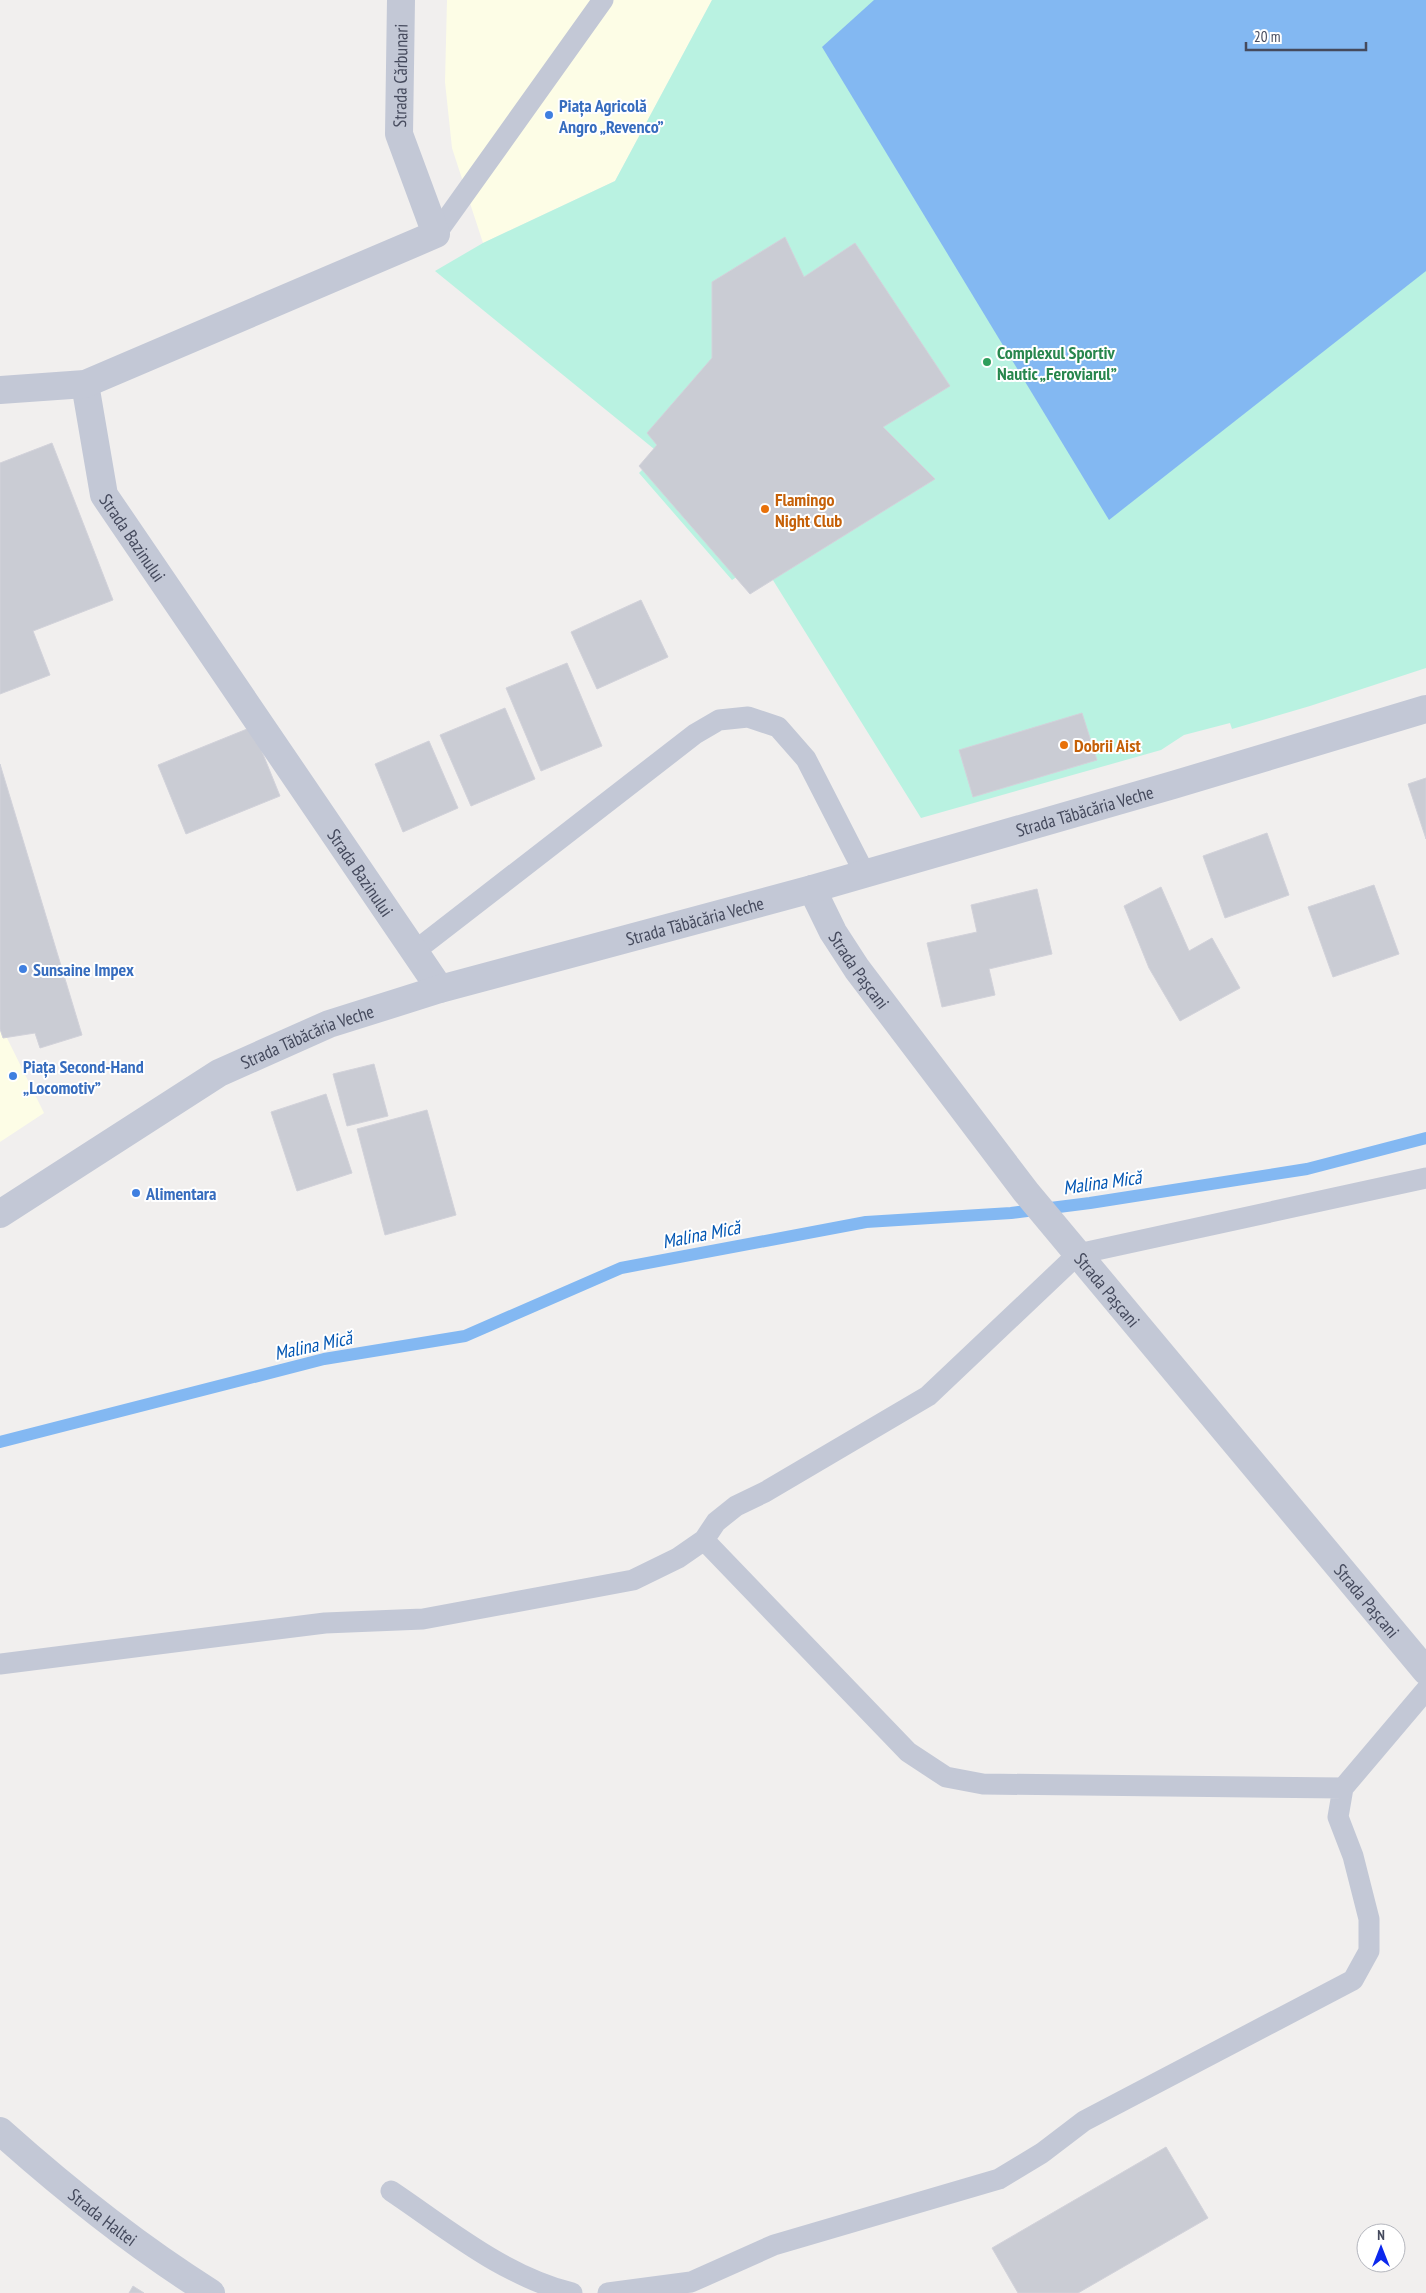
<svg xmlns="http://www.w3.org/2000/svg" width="1426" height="2293" viewBox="0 0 1426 2293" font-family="'PT Sans Narrow',sans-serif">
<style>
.commercial{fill:#fdfde6}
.green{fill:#b9f2e1}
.water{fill:#83b8f2}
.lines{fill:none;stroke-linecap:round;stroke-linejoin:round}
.stream{stroke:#83b8f2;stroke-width:12}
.building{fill:#caccd4;stroke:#d2d2da}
.service{stroke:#c3c8d6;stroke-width:21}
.minor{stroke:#c3c8d6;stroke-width:28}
.shop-dot{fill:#3f7fe0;stroke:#fff;stroke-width:2}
.leisure-dot{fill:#2e9e5b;stroke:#fff;stroke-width:2}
.food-dot{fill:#e8710a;stroke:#fff;stroke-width:2}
.labels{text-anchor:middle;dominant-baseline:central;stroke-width:4;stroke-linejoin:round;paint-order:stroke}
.street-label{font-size:18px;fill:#454a5d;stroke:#fff}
.shop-label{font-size:18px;font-weight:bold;fill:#366cbe;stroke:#fff;text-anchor:start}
.leisure-label{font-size:18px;font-weight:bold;fill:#27864d;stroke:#fff;text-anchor:start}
.food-label{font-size:18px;font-weight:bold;fill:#c56008;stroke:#fff;text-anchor:start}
.water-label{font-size:19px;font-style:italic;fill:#0256b3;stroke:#fff}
</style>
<rect width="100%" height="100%" fill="#f1efee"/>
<path class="commercial" d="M447,0H712L615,181L483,243L452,148L445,82Z
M0,1029L3,1038H7L44,1113L0,1142Z"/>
<path class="green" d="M712,0H1426V668L1310,706L1232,729L1230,723L1184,735L1161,750L921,818L761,561L732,580L639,473L659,453L435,271L483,243L615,181Z"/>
<path class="water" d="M874,0H1426V271L1109,520L822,47Z"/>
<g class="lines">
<path class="stream" d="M0,1442L324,1359L465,1336L621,1268L866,1222L1011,1213L1090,1203L1307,1169L1426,1138"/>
</g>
<path class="building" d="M785,237L804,277L855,243L950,386L883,427L935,479L750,594L639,466L657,445L647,433L712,358V282Z
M52,443L113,600L33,631L50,675L0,694V463Z
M641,600L668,657L597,689L571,632Z
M567,663L602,746L541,771L506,688Z
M505,708L535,779L471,806L440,735Z
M1082,713L1097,760L973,797L959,750Z
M252,727L280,796L186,834L158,765Z
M429,741L458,808L403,832L375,764Z
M0,764L82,1035L40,1048L35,1033L3,1038L0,1029Z
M1426,778V839L1408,784Z
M1267,833L1289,895L1225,918L1203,856Z
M1374,885L1399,954L1333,977L1308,907Z
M1161,887L1189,951L1212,938L1240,988L1180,1021L1149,968L1124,906Z
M1037,889L1052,954L989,969L995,995L942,1007L927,943L977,932L971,905Z
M374,1064L388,1116L347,1126L333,1074Z
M326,1094L352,1173L297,1191L271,1112Z
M427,1110L456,1215L385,1235L357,1129Z
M1166,2147L1208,2218L1078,2293H1018L992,2248Z
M133,2286L144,2293H129Z"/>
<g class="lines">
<path class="service" d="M436,234L603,0
M415,951L695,734L719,720L748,717L778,727L806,759L865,874
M704,1540L908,1752L946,1777L983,1784L1343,1788
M0,1664L325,1623L423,1619L633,1580L678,1558L704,1540L716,1522L736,1506L765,1492L928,1396L1078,1254L1426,1178
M391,2191C449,2230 504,2276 572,2293
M608,2293L691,2282L774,2245L999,2179L1042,2153L1084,2121L1353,1980L1369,1951V1919L1353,1856L1338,1817L1343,1788L1426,1690"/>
<g class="minor">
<path id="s1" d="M85,384L104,495L440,989"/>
<path id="s2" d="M0,390L85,384L436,234L399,134L401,0"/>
<path id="s3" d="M812,889L833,932L857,969L1026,1192L1426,1671"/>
<path id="s4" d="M0,1214L219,1073L329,1024L440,989L812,889L1173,785L1426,709"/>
<path id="s5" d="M0,2131C66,2190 136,2246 211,2293"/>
</g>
</g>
<g class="shop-dot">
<circle cx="549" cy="115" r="5"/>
<circle cx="23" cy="969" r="5"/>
<circle cx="13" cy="1076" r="5"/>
<circle cx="136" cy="1193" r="5"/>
</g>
<circle class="leisure-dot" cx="987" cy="362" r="5"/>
<g class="food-dot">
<circle cx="765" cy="509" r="5"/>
<circle cx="1064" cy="745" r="5"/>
</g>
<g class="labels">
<g class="street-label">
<text stroke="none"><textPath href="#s2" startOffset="632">Strada Cărbunari</textPath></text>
<text stroke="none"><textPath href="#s1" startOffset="164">Strada Bazinului</textPath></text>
<text stroke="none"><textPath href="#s4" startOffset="1166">Strada Tăbăcăria Veche</textPath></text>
<text stroke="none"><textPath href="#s1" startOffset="569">Strada Bazinului</textPath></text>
<text stroke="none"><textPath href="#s4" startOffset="761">Strada Tăbăcăria Veche</textPath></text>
<text stroke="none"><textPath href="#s3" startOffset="94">Strada Pașcani</textPath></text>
<text stroke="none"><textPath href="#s4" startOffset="356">Strada Tăbăcăria Veche</textPath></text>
<text stroke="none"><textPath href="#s3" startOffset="499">Strada Pașcani</textPath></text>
<text stroke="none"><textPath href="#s3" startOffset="904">Strada Pașcani</textPath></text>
<text stroke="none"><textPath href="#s5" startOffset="134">Strada Haltei</textPath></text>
</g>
<g class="shop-label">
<text x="559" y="105">Piața Agricolă<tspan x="559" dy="21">Angro „Revenco”</tspan></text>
<text x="33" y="969">Sunsaine Impex</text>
<text x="23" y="1066">Piața Second-Hand<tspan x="23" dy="21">„Locomotiv”</tspan></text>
<text x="146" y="1193">Alimentara</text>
</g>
<g class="leisure-label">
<text x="997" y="352">Complexul Sportiv<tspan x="997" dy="21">Nautic „Feroviarul”</tspan></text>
</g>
<g class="food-label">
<text x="775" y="499">Flamingo<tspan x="775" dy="21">Night Club</tspan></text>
<text x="1074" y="745">Dobrii Aist</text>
</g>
<g class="water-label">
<text transform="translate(1102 1182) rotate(-8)">Malina Mică</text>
<text transform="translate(701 1234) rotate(-11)">Malina Mică</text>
<text transform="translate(313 1345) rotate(-12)">Malina Mică</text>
</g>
</g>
<g transform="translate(1381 2248)"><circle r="24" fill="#ffffff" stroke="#b5b7be"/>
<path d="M0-4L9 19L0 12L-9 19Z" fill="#0c28ed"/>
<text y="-8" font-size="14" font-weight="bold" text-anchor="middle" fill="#454a5d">N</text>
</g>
<path d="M1246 42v8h120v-8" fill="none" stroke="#454a5d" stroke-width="2.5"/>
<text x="1254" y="42" font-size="15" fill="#454a5d" stroke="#ffffff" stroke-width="4" paint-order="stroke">20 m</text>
</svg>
